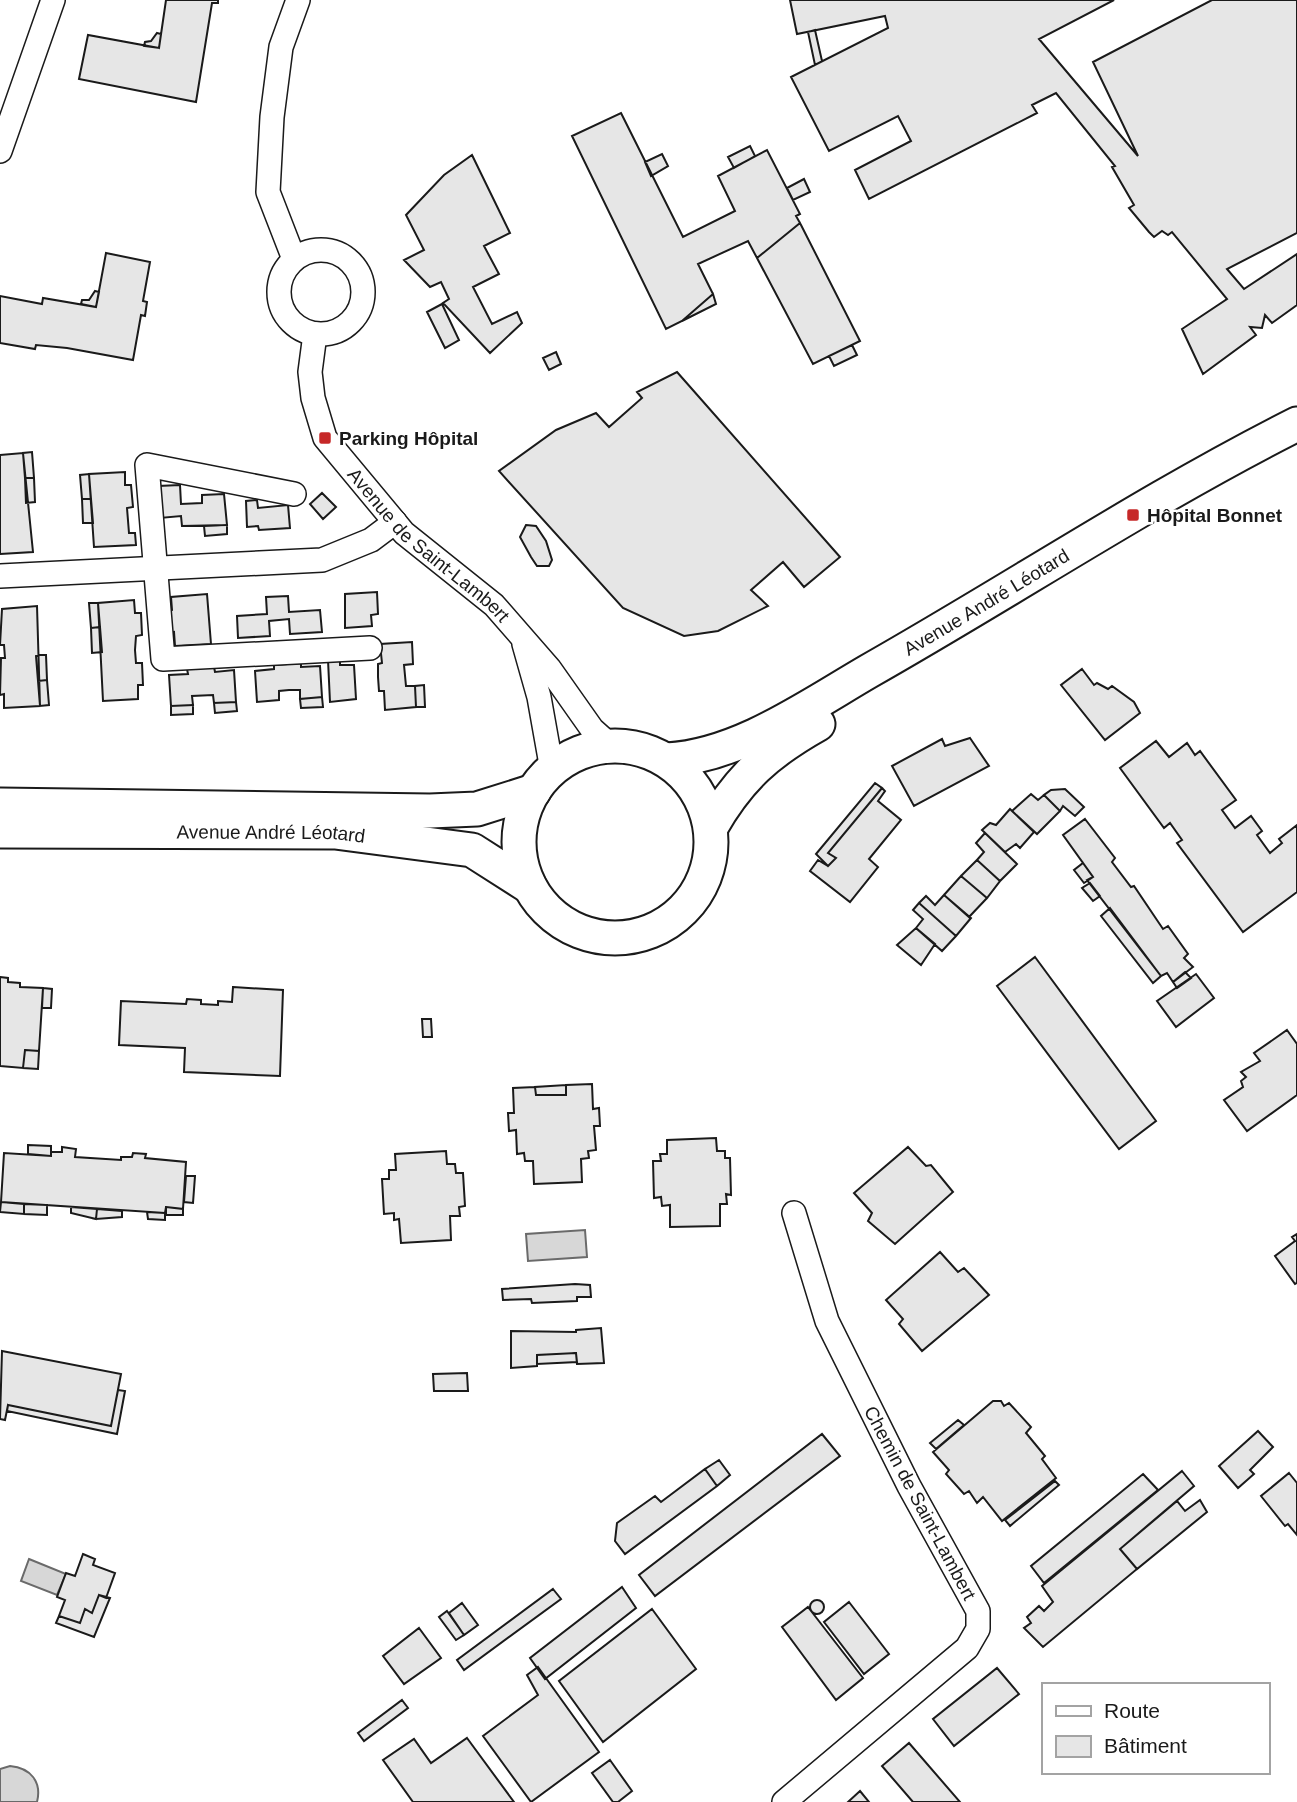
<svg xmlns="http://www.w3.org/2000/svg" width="1297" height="1802" viewBox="0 0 1297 1802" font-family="Arial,sans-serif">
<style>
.water{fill:#d7d7d7;stroke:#6a6a6a;stroke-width:2}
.building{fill:#e6e6e6;stroke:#1a1a1a;stroke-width:2}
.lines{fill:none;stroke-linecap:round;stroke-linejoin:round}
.minor-casing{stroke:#1a1a1a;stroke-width:26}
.secondary-casing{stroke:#1a1a1a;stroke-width:37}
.minor{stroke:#fff;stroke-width:23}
.secondary{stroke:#fff;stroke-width:33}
.poi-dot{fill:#c62828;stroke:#fff;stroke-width:2.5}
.labels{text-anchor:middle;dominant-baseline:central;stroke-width:5;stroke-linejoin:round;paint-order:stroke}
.poi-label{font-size:19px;font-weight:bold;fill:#1a1a1a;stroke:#fff;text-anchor:start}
.street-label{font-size:19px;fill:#1a1a1a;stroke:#fff}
</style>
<rect width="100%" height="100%" fill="#fff"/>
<path class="water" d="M585,1230L587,1257L528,1261L526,1234Z
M29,1559L66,1574L57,1595L21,1581Z
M10,1766C31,1768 42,1782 37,1802H0V1769Z"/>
<path class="building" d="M166,0H218V3H212L196,102L79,79L88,35L159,48Z
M790,0H1114L1039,39L1138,156L1093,62L1212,0H1297V233L1227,269L1244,289L1297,254V305L1272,323L1265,315L1262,328L1250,327L1256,335L1203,374L1182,329L1227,299L1172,232L1168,235L1162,231L1154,237L1149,232L1129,208L1134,205L1112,167L1115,166L1056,93L1032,105L1037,113L869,199L855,170L911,141L898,116L829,151L791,77L888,28L885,16L797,34Z
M815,30L822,61L815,65L808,32Z
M815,30L822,61L815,65L808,32Z
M157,33L161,34L159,48L144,46L145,42L151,41Z
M621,113L683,237L735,211L718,176L767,150L800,214L796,216L800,223L757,258L748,241L698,264L713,294L682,321L666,329L572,136Z
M750,146L755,156L734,168L728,157Z
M662,154L668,166L651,176L645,162Z
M472,155L510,233L484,246L499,274L473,287L492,324L517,312L522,323L490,353L443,303L449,299L441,282L430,287L404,260L424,250L406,215L444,175Z
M804,179L810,192L793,200L787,188Z
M800,223L860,341L813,364L757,258Z
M106,253L150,262L143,301L147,302L145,316L141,315L133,360L67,348L36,345L35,349L0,343V296L42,304L43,298L96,307Z
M95,291L99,292L96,307L81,304L82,300H89Z
M713,294L716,304L682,321Z
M442,304L459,340L445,348L427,312Z
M852,345L857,355L834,366L829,356Z
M556,352L561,364L549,370L543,358Z
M677,372L840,557L804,587L783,562L751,590L768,606L718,631L684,636L623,608L499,471L556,430L596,413L609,427L642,398L637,392Z
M32,452L34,478H25L23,453Z
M23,453L33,552L0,554V455Z
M125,472V485H131L133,507L127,508L129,533H135L136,545L94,547L89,474Z
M89,474L91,499H82L80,475Z
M25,478H34L35,502L26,503Z
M180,485L181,504L202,503V495L224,494L227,525L182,526L181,516L160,518L158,486Z
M322,493L336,507L323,519L310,504Z
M82,499H91L93,523H83Z
M257,500L258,508L288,505L290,528L259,530L258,526L247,527L246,501Z
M227,525V534L205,536L204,526Z
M526,525L536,526L546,541L552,560L549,566H537L531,557L520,537Z
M377,592L378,614L371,615L372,626L345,628V594Z
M207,594L211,644L175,646L174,632L168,633L166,611L172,610L171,597Z
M288,596L289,612L320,610L322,632L290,634L289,619L269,621L270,636L238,638L237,616L267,614L266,597Z
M134,600L135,613H141L142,635L136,636L135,650L136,663H142L143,685H138V699L103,701L98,603Z
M89,603H98L100,627L91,628Z
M37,606L40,706L4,708V694L0,695L1,658H5L4,645H0L2,609Z
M100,627L102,652L92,653L91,628Z
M412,642L413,664L404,665L406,686H415L416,707L385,710L384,691H379L378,677V664L382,663L380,644Z
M40,655H46L47,680L38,681L36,656Z
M328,660H340V665H354L356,699L330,702Z
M301,663V667L320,666L322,697L300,699V690H289L279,691V700L257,702L255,671L274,669V665Z
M214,667L215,672L234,670L236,702L214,703L213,695L192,696L193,705L171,706L169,675L188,674L187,669Z
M1082,669L1094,685L1097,683L1108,689L1112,686L1134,702L1140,713L1105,740L1061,685Z
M47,680L49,705L40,706L38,681Z
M424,685L425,707H416L415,686Z
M322,697L323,707L301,708L300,699Z
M236,702L237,711L215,713L214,703Z
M193,705V714L171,715V706Z
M970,738L989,766L914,806L892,766L942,739L945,746Z
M1156,741L1169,757L1187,743L1195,755L1200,751L1236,800L1222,810L1235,828L1251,816L1262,831L1257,835L1270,853L1282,843L1279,839L1297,825V892L1243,932L1177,843L1182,840L1170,823L1164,828L1120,768Z
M875,783L882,788L828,853L836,858L828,866L816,854Z
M882,788L885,791L878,801L901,820L869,859L878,867L850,902L810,871L818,860L828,866L836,858L828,853Z
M1065,789L1084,807L1075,816L1063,806L1060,811L1044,795L1051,790Z
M1031,794L1038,800L1044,795L1060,811L1037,834L1012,811Z
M1010,809L1034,832L1020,848L1016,844L1005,852L982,830L990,823L996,825Z
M1085,819L1115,858L1112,862L1131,887L1134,886L1163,929L1168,926L1188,954L1184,958L1193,967L1173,982L1167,973L1161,976L1087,880L1093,877L1063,835Z
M985,833L1017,864L1000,881L977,860L984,852L976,843Z
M977,860L1000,881L987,898L961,876Z
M1083,863L1093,877L1084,883L1074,870Z
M961,876L987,898L969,917L944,895Z
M1090,883L1100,896L1093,901L1082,888Z
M944,895L971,918L956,936L919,903L926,896L935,905Z
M919,903L956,936L942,951L916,928L923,919L913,910Z
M1110,908L1161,976L1153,983L1101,916Z
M916,928L935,944L921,965L897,945Z
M1035,957L1156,1121L1119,1149L997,986Z
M1185,972L1191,978L1177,988L1173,982Z
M1196,974L1214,998L1176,1027L1157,1001Z
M0,977L8,978V982L20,983V987L43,988L39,1051L25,1050L23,1068L0,1066Z
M233,987L283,990L280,1076L184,1072L185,1048L119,1045L121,1001L186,1004L187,999L201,1000V1004L218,1005V1001L232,1002Z
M43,988L52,989L51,1008H42Z
M422,1019H431L432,1037H423Z
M1287,1030L1297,1044V1095L1247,1131L1224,1100L1243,1087L1241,1081L1246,1077L1241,1072L1260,1061L1254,1053Z
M25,1050L39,1051L38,1069L23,1068Z
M592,1084L593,1109L599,1108L600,1126H594L596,1150L588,1151L589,1158L581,1159L582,1182L534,1184L533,1161H525L524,1153L517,1154L516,1130L509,1131L508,1113H514L513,1088L535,1087L536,1095H566V1085Z
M566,1085V1095H536L535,1087Z
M716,1138L717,1151H725V1158H730L731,1195L726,1194L727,1204H720V1226L670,1227V1205L662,1206L661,1197L654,1198L653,1161H661L660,1154H667V1140Z
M28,1145L51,1146V1156L28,1154Z
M62,1147L76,1149L75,1157L121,1160V1157H132L133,1153L146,1154L145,1158L186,1162L183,1209L166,1207L165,1213L1,1202L4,1153L51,1156V1152H62Z
M908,1147L926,1166L931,1165L953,1192L895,1244L868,1221L872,1213L854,1193Z
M446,1151L447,1164H455L456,1173H463L465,1206L459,1207L460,1216H450L451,1240L401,1243L399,1219L394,1220V1213L384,1214L382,1179H389V1170H396L395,1154Z
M186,1176H195L193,1203L184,1202Z
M1,1202L24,1204V1214L0,1212Z
M24,1204L47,1205V1215L24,1214Z
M71,1207L97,1209L96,1219L71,1213Z
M166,1207L183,1209V1215H166Z
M97,1209L122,1211V1217L96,1219Z
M147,1212L165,1213V1220L148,1219Z
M1297,1234V1283L1295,1284L1275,1256L1295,1241L1292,1237Z
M940,1252L958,1272L964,1268L989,1295L922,1351L899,1324L903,1319L886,1300Z
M575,1284L590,1285L591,1297H577V1301L532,1303L531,1299L503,1300L502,1289Z
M601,1328L604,1363L577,1364L576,1353L537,1355V1366L511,1368V1331L576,1332V1330Z
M2,1351L121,1374L111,1426L8,1405L5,1420L0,1419Z
M576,1353L577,1362L537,1364V1355Z
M467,1373L468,1391H434L433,1374Z
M118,1390L125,1391L117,1434L7,1411L8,1405L111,1426Z
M993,1401H1001L1004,1406L1009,1403L1031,1427L1026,1433L1045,1456L1042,1459L1056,1478L1002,1521L983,1497L977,1503L969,1491L964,1494L946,1474L949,1470L933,1452Z
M958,1420L964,1425L936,1449L930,1443Z
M1258,1431L1273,1447L1250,1470L1254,1474L1238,1488L1219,1466Z
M822,1434L840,1456L655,1596L639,1575Z
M719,1460L730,1475L717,1486L705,1469Z
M705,1469L717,1486L625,1554L615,1541L617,1523L655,1496L661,1502Z
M1182,1471L1194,1486L1120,1549L1137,1569L1043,1647L1024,1628L1031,1623L1027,1617L1039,1606L1044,1611L1053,1602L1042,1586Z
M1289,1473L1297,1483V1535L1288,1524L1285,1526L1261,1496Z
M1143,1474L1158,1490L1044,1583L1031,1566Z
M1055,1481L1059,1485L1010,1526L1005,1520Z
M1200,1500L1207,1512L1137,1569L1120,1549L1177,1501L1185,1511Z
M83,1554L95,1559L93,1565L115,1573L106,1598L99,1595L92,1613L85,1609L80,1623L59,1616L65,1600L57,1597L66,1573L75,1576Z
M622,1587L636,1608L545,1679L530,1658Z
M553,1589L561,1599L464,1670L457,1660Z
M99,1595L110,1598L94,1637L56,1623L59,1616L80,1623L85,1609L92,1613Z
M810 1607a7 7 0 1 1 14 0a7 7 0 1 1-14 0Z
M849,1602L889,1654L864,1674L824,1622Z
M462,1603L478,1625L464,1635L449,1613Z
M808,1607L863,1678L836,1700L782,1627Z
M652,1609L696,1669L603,1742L559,1681Z
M447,1611L464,1635L456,1640L439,1617Z
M419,1628L441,1658L404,1684L383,1656Z
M538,1667L599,1752L531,1802L483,1736L538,1695L527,1675Z
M997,1668L1019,1694L954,1746L933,1719Z
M402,1700L408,1708L364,1741L358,1733Z
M467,1738L514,1802H413L383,1760L414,1739L431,1763Z
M909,1743L960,1802H913L882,1766Z
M610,1760L632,1791L618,1802H613L592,1773Z
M860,1791L869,1802H848Z"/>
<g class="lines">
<g class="minor-casing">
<g id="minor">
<path d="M0,151L53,0"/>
<circle cx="321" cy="292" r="42"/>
<path d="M294,259L268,192L272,117L281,47L298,0"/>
<path id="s1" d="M315,334L310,372L313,398L325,438L404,533L494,605L549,668L592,729L611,746"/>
<path d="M294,494L147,465L163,659L370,648"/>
<path d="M0,576L322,560L371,540L395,522"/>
<path d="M524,644L539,697L552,770"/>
<path d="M784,1802L967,1648L978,1629V1611L909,1486L827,1321L794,1213"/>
</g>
</g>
<g class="secondary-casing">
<g id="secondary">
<circle cx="615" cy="842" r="96"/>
<path id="s2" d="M667,760C739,756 807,707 869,671C1012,590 1150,498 1297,424"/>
<path d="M0,805L430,811L477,809L534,791"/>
<path d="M711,827C739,778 768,752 818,724"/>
<path id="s3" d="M0,831L335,832L472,850L530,887"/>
</g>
</g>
<use href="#minor" class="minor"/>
<use href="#secondary" class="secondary"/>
</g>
<g class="poi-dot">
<rect x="318" y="431" width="14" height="14" rx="3.5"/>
<rect x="1126" y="508" width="14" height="14" rx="3.5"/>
</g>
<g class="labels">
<g class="poi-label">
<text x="339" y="438">Parking Hôpital</text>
<text x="1147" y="515">Hôpital Bonnet</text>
</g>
<g class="street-label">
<text stroke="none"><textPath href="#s1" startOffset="256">Avenue de Saint-Lambert</textPath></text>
<text stroke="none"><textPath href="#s2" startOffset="359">Avenue André Léotard</textPath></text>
<text stroke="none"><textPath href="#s3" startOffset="271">Avenue André Léotard</textPath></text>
<text transform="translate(920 1503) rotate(62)">Chemin de Saint-Lambert</text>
</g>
</g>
<rect x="1042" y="1683" width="228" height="91" fill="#ffffff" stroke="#a3a3a3" stroke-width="2"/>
<rect x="1056" y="1706" width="35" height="10" fill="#ffffff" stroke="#a3a3a3" stroke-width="2"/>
<text x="1104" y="1718" font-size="21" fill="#1a1a1a">Route</text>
<rect x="1056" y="1736" width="35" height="21" fill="#e6e6e6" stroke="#a3a3a3" stroke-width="2"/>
<text x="1104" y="1753" font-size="21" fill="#1a1a1a">Bâtiment</text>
</svg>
